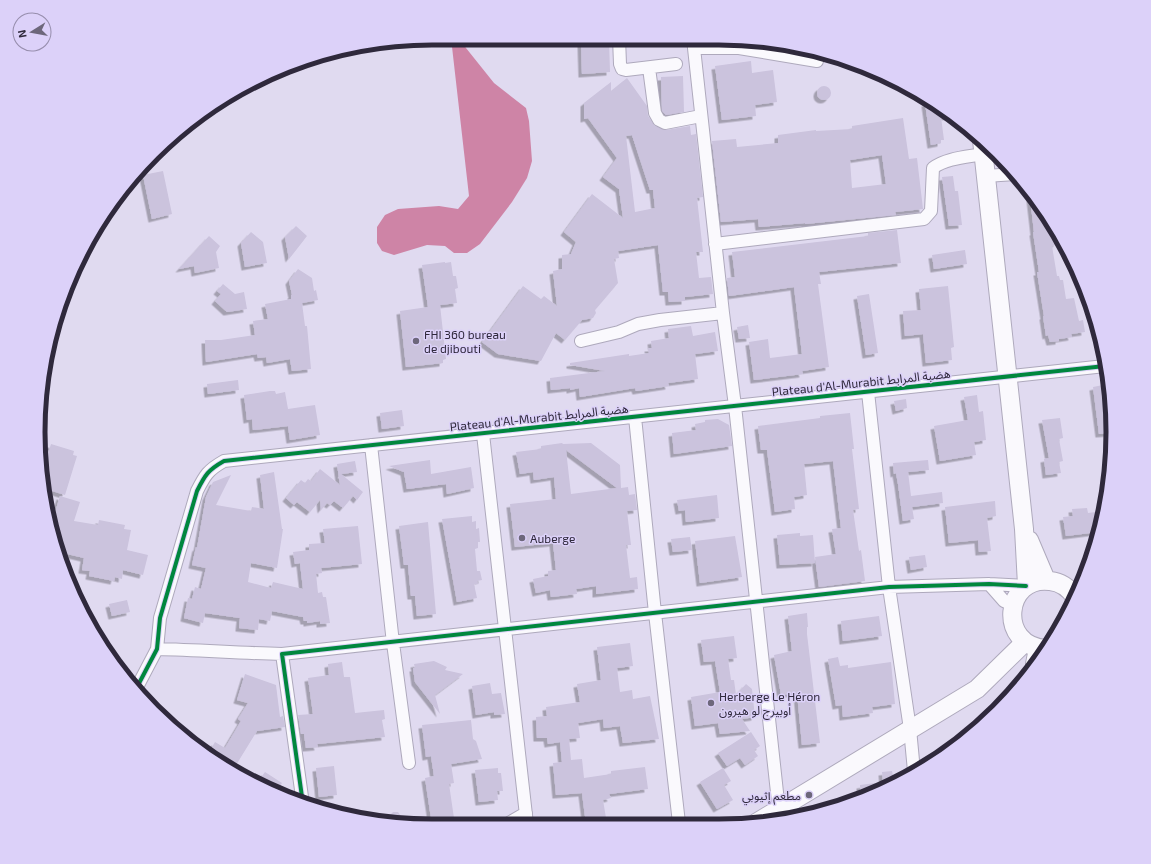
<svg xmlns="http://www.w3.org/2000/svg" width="1151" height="864" viewBox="0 0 1151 864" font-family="'Exo 2','Noto Sans Arabic',sans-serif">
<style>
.water{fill:#ce84a6}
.building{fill:#cbc3dd;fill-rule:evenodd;filter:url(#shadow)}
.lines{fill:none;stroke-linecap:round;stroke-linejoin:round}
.street-casing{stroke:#aea9bc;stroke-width:14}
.secondary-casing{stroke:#aea9bc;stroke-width:20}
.street{stroke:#faf9fd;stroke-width:12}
.secondary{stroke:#faf9fd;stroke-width:18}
.cycleway-casing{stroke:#dcd1f9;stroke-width:6}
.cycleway{stroke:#00873e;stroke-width:4}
.poi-dot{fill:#6d677b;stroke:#dcd1f9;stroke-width:1.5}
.labels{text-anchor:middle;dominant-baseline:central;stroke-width:3;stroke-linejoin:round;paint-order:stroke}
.poi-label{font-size:12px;fill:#2f293c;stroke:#dcd1f9;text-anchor:start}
.street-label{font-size:12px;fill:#2f293c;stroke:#dcd1f9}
.rim{fill:none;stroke:#2f293c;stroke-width:5}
</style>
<defs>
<filter id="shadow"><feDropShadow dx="-3.5" dy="3.5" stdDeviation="0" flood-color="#0004"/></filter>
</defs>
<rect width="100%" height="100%" fill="#e0daf0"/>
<path class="water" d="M451,38H462V43L494,83L526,108L529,121L532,161L527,178L512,202L480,244L467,253H454L445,246L427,245L394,255L382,251L377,243V227L385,215L398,209L439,206L458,209L469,196Z"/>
<path class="building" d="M609,40L610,72L582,74L581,41Z
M751,61L752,73L773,70L777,102L755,105L756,116L722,120L715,66Z
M683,76L684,112L666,115L662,111L661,77Z
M627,78L647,106L648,116L655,126L666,130L690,126L691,135L696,134L703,197L697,198L703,252H696L699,278L711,277L713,294L685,297V301L669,302L668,292H663L658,245L618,251L619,258L614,259L618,283L595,310L596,313L593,318L582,320L565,340L556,333L541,361L498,354L482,342L523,286L541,299L544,296L557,306L553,271L562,269V255L571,254L576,242L564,232L592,194L623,218L619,189L603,177L617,158L588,118L584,119V103L611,82V91ZM632,135L650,190H653L655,208L635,212L626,136Z
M817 93a7 7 0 1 1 14 0a7 7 0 1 1-14 0Z
M934,102L952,116L941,117L944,140H941V143L931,145L925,103Z
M903,118L909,159L917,158L923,209L895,212L896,215L805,224V223L759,227L758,219L721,222L712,141L736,139L737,147L778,143V135L816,130V131L852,129V126ZM882,155L886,184L852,188L850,160Z
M163,171L172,214L152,219L143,175Z
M953,176L955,191H958L962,225L949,226L942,177Z
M1029,189L1057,233L1058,240H1056L1057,243L1055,244L1056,245L1052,246L1057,276H1059L1060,280H1063L1066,299L1074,298L1079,321L1083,320L1085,332L1071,334L1072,337L1059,339V341L1050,342L1048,335L1046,336L1043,316H1044L1037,272H1039L1033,232H1034Z
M296,226L307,236L289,259L285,237Z
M897,230L901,263L819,272L821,284H818L829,367L802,371L803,374L754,380L749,342L768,339L770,358L802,354L794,287L729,296L727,278L735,277L732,252L868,236V233Z
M251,232L263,242L267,263L245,267L241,243Z
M209,236L220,246L216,252L219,268L195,273L194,266L179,269Z
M965,250L967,264L934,269L932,255Z
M445,262V263L451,262L453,276H456L458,288L455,289L457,303L440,305L446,359L443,360V363L406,367L400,311L428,307L422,265Z
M298,269L312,278L314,291L316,290L318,300L302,303L305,326H307L311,369L292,371L290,359L267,363L266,357L258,358L257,354L206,362L205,340H221L255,335L253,321L268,319L265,304L291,299V295H292L289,281Z
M223,284L235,294L244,292L247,309L227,312L215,301L221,294L217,291Z
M948,286L954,347L951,348L952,360L926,363L923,334L905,336L903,311L921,310L919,289Z
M869,294L878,353L866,355L857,296Z
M748,325L750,338L739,339L737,327Z
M691,326L693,336L715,332L718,351L695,354L698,379L668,383L669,386L636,391L635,388L580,397L579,388L570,390V388L551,390L550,378L605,371L570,365V363L629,354V356L649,353L648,348H652L651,341L669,338L668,329Z
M238,380L239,390L208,394L207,384Z
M1103,385L1107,411H1112L1111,433L1099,434L1093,387Z
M270,391H275L276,394L285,392L288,409L315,405L320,435L290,440L288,426L253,430L252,419L247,420L244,395Z
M977,395L979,412L983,411L986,440L974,442L976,455L940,461L934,426L968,420L964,397Z
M906,399L907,408L896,411L894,401Z
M402,410L404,426L382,429L380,413Z
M850,413L854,449H852L859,509L853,510L859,551L861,550L865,581L819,587L815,557L836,554L832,529L841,528L833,461L804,464L807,495L794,497L795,509L775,512L767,450H761L758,426L820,418V416Z
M1060,418L1063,438L1059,439L1063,461L1059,462L1061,473L1046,475L1044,459L1049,458L1042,420Z
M718,419L729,425L732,446L674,454L672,433L696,430L695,424L705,422V420Z
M562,443L563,444L591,443L620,465L621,488L628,487L629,495L635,494L637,510L627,511L631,545H626L630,578L637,577L638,589L596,594V586L576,589L577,594L551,597L550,590L536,593L533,579L548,576V571L556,570L553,543L515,547L510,504L556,499L554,477L534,480L533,472L520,474L516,452L541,449V446ZM566,450L617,488L571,494Z
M51,444L74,451L73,455L77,456L65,495L43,488L41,476Z
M430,460L431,474L471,467L474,488L447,494L446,484L407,489L404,472L389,466Z
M928,460L929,470L908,472L911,496L942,492L943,503L912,507L914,519L903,521L898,484L896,473L894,474L893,463Z
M355,461L357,472L341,474L363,492L357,500L353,496L343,508L334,501L330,505L327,503L321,510L320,500L310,512L297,502L294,505L286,498L301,480L305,483L308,479L311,481L320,469L340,485L337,464Z
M274,472L282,529H283L277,568L251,563L248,582L271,588L273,582L303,589L300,563L295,564L293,552L309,550V544L325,543L323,529L358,526L362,564L321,568L322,573L316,574L318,593L322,592L323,597H326L330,623L320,624V621L307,623V621H304L303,617L272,611L270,621L259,619L258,630L239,628L240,618L205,613L203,623L184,618L188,598L192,599L195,587L201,589L206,568L192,565L196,547L197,548L206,497L213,482L231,475L216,505L251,511L252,507L264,509L260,475Z
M717,495L719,518L686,522L685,510L679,511L677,500Z
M60,496L80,502L74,521L98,525L99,520L125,525L124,529L131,530L127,550L148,555L143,575L123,570L122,579L115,577L114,581L89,576L90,571L82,570L84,558L59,552L51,526Z
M995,501L996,516L987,518L991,551L979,552L978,540L949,543L945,507Z
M1087,508L1088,513L1103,511L1098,532L1066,536L1063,517L1073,516L1072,509Z
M472,516V522L476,521V529L479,528L480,542H478V548L475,549L477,571H480L482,580L477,581L478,584H474L477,598L457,602L442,519Z
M428,522L436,614L417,616L415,596H411L408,565H404L399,526Z
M800,533V536L813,535L815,563L780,565L777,535Z
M735,536L742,577L700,583L695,541Z
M690,537L692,550L673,552L671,539Z
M925,555L927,567L911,570L909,557Z
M127,600L130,612L112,616L109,604Z
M807,613L808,627H807V634L820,743L802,745L797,693L781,695L774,655L792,651L788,616Z
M879,616L882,636L843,641L841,621Z
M734,636L737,658L728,659L731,680H734L736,695L746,684L752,689L755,717L742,719L750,731L720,734L718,723L695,726L691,697L720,692L715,661L704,662L701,640Z
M630,643L633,666L617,668L620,692L632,690L633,699L650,696L659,739L623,743L620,726L604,728L603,719L578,723L580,738L569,739L571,760L582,759L584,778L611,774V771L645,767L648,789L609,794L611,798L603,800L607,824H586L582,793L556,795L553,763L562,762L560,742L548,744L547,738H537L536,717L547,716L546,707L580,702L577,684L601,680L597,647Z
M838,657L840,666L848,665V668L891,662L895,704L872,707L873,713L843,717L842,705L836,706L828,659Z
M434,661L447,667L445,670L463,674L435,695L440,714L415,682L413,668H415L414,664Z
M342,662L344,677H350L355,713L384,710L385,719L382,720L385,737L317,744L318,747L306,748L304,734H301L298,715L313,714L308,678L329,675L328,664Z
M245,674L276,685L280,717L283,716L285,727L257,731L233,770L208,754L215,742L225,748L241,721L238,719L248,703L237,700Z
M490,683L492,694L501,693L505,714L494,715V712L476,715L472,686Z
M471,720L473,739L476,741L482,759L451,764L454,783L449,784L455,825H432L425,778L434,776L431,756L426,757L422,725Z
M751,732L760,746L754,750L758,756L745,765L740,758L727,766L718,753Z
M334,766L337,795L319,797L316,768Z
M498,768V773H501L503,791H497L498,800L479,802L475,770Z
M723,768L731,781L724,785L733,800L717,809L700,782Z
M892,771L894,780L896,781L870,796L861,798L860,785L883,782L882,772Z
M265,772L282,783L276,792L257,783Z
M393,812H398L407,825L389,822V816Z"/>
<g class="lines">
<g class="street-casing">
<path id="street" d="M619,38L620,64L622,69L626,70L676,64
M693,39L723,313L735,406L780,820
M694,48H739L817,61
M649,68L655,113L659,120L665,123L701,116
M891,78L895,80
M986,176L1015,174
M715,244L924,219L931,211L933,168C946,158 967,157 983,154
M581,341L619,332L638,324L660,320L723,313
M868,392L889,587L910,729L914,771
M635,417L655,613L679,823
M483,434L527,824
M371,445L393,643L409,763
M989,584L1004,601L1013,605
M157,649C199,650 240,653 282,654
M136,689L157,649L160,618L197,491C205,475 208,470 224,461L1105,366
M303,804L282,654L889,587L989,584L1026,586
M507,824L526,813"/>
</g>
<g class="secondary-casing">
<path id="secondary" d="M982,140L1024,529L1027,585
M1029,540L1046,580
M1046,649C997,646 1004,575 1050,581C1060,582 1069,588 1075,597
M1035,664L1038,648
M756,823L977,689L1025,642"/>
</g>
<use href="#street" class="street"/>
<use href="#secondary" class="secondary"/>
<g class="cycleway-casing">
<path id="cycleway" d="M136,689L157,649L160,618L197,491C205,475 208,470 224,461L1105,366
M303,804L282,654L889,587L989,584L1026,586"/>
</g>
<use href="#cycleway" class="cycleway"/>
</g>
<g class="poi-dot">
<circle cx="416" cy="341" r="4"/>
<circle cx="522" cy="538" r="4"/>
<circle cx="711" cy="703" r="4"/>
<circle cx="809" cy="795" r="4"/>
</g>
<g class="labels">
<g class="poi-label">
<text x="424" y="334">FHI 360 bureau<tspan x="424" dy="14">de djibouti</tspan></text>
<text x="530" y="538">Auberge</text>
<text x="719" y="696">Herberge Le Héron<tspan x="719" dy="14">أوبيرج لو هيرون</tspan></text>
<text x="801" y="795" text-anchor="end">مطعم إثيوبي</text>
</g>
<g class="street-label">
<text transform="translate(861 382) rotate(-6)">Plateau d'Al-Murabit هضبة المرابط</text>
<text transform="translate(539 417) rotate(-6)">Plateau d'Al-Murabit هضبة المرابط</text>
</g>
</g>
<path d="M0 0H1151V864H0ZM432 45H719A387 387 0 0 1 1106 432V432A387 387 0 0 1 719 819H432A387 387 0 0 1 45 432V432A387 387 0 0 1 432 45Z" fill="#dcd1f9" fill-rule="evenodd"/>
<path class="rim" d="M432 45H719A387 387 0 0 1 1106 432V432A387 387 0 0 1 719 819H432A387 387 0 0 1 45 432V432A387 387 0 0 1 432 45Z"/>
<g transform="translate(32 32) rotate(259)"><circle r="19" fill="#dcd1f9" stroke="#978ead"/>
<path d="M0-3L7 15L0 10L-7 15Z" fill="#6d677b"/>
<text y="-6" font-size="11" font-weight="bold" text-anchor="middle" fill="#2f293c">N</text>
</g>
</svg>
